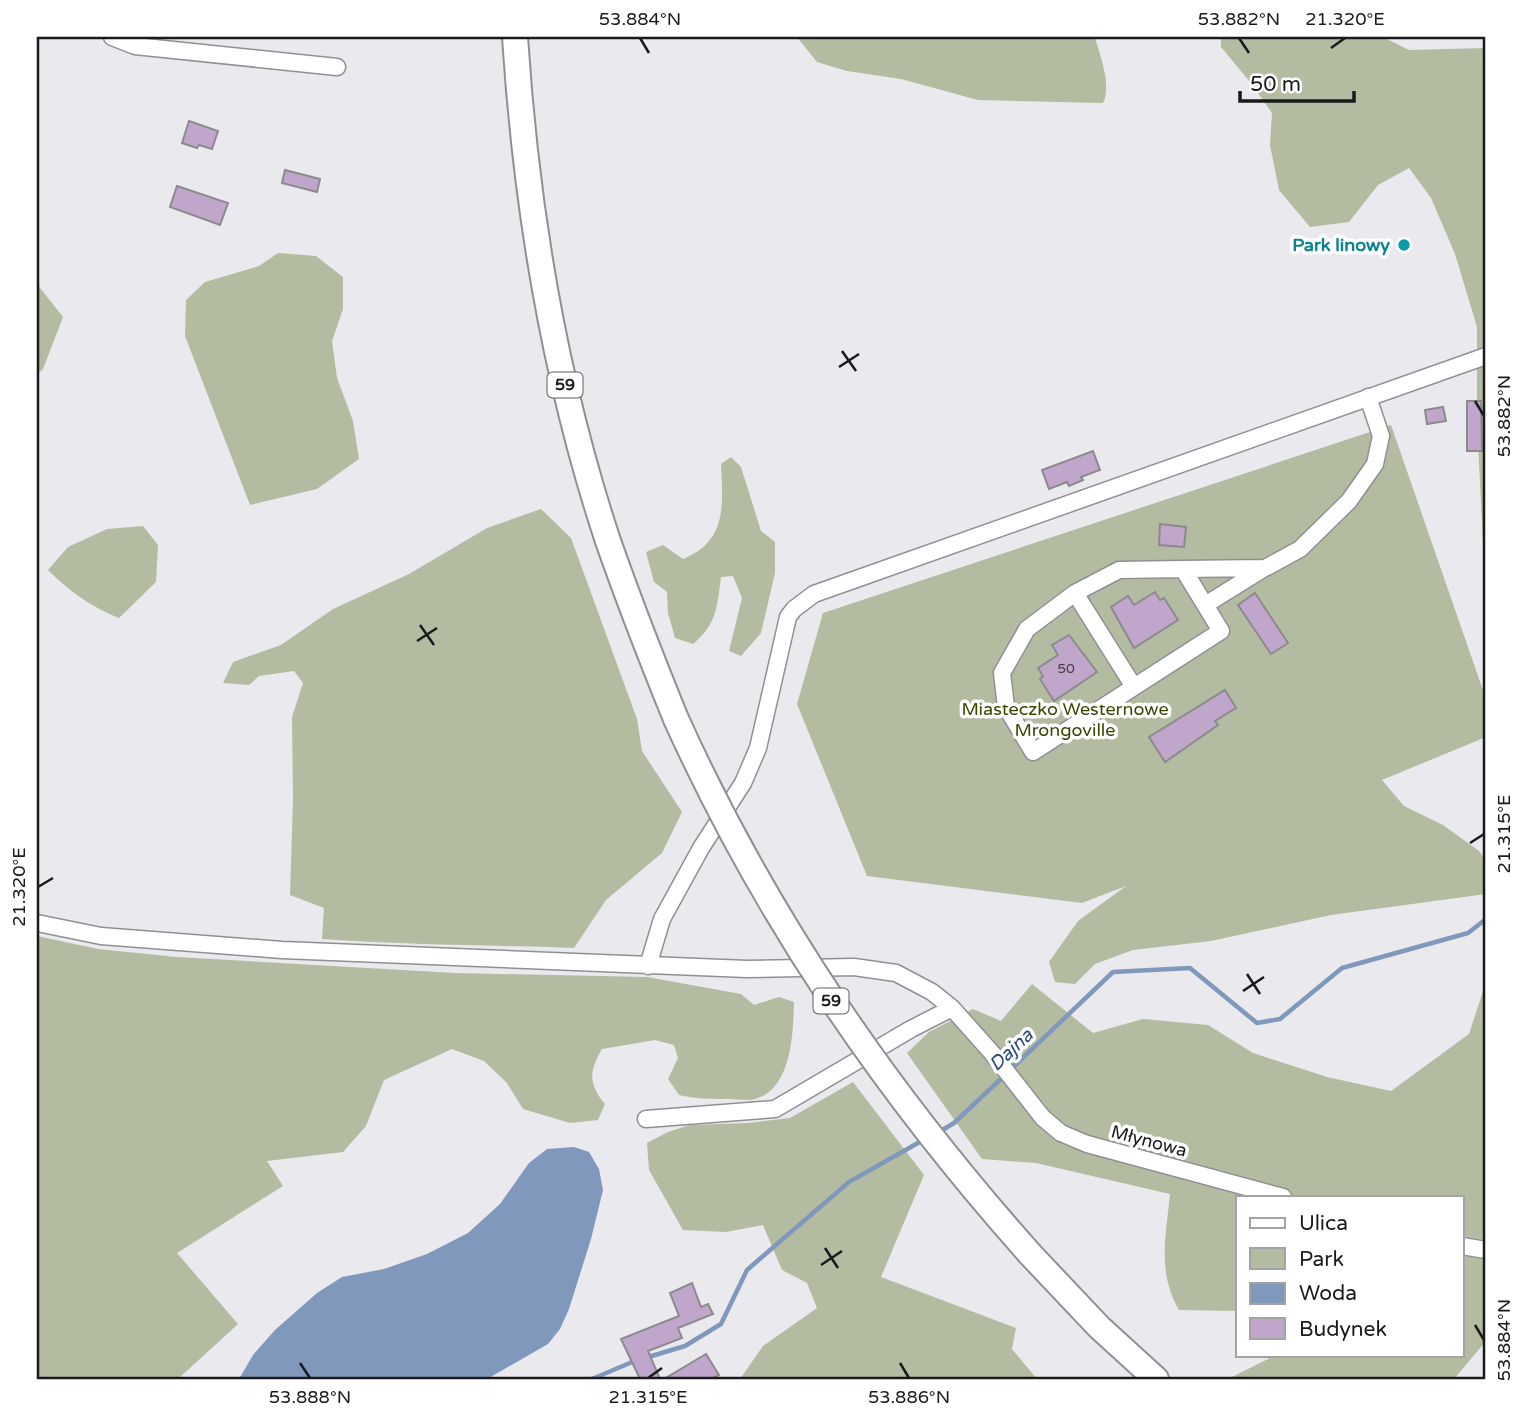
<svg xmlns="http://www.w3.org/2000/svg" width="1523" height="1416" viewBox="0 0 1523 1416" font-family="'Varela Round',sans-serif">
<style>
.green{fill:#b3bca1}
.water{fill:#7f98bc}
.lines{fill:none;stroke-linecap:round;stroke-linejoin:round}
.stream{stroke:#7f98bc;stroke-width:4.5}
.building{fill:#c1a6cc;stroke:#8c8a8d;stroke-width:2}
.street-casing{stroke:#909094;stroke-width:19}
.primary-casing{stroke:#909094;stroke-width:28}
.street{stroke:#fff;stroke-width:16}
.primary{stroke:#fff;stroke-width:24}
.primary-bridge-casing{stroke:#909094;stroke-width:28;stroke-linecap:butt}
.primary-bridge{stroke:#fff;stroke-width:24}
.ticks{fill:none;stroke:#1a1a1c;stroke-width:2.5}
.culture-dot{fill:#0f9aa8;stroke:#fff;stroke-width:2.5}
.labels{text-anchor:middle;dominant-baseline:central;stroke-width:7;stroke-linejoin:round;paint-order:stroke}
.number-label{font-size:14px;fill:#443d48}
.shield{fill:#fff;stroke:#5f5f60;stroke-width:2}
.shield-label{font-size:16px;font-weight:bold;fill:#1a1a1c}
.culture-label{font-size:18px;font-weight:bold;fill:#0d838f;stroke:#fff;text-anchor:end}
.park-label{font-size:18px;fill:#384700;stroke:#fff}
.street-label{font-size:18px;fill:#1a1a1c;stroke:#fff}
.water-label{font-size:19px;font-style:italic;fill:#27497a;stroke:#fff}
.neatline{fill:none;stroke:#1a1a1c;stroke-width:2.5}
.ticks-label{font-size:18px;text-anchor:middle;fill:#1a1a1c}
</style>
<rect width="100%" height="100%" fill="#e9e9ee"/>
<path class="green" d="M797,37H1095C1100,57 1112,84 1103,103L978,100L901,79L847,71L817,62Z
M1221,37H1383L1409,50L1486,48V606L1477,421V327L1455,254L1431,198L1409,168L1378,185L1349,222L1310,227L1279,190L1270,145L1272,113L1250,82L1221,47Z
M278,253L316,256L343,277V309L332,341L337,378L353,421L359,459L317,489L250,505L185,336L186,300L205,282L259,266Z
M37,284L63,317L43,369L37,374Z
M1391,425L1486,699V737L1382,780L1404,806L1443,825L1479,851L1486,861V894L1331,915L1211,941L1133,950L1095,964L1075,984L1055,982L1049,962L1078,921L1126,886L1082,903L867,876L797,704L823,613Z
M731,457L741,467L761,531L775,542V573L761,633L741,656L729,651L742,598L733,576L721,577C717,607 717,624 693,644L675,638L668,613L667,592L654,582L646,552L663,545L683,559C727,541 723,506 721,464Z
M541,509L571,538L637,719L642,751L682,812L662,853L606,900L574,948C490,945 406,945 322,939L324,908L290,895L293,799L292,717L303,683L294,671L259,676L249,685L223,683L233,662L281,645L333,609L409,574L487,528Z
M143,526L158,545L156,582L119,618C91,607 69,591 48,570L68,547L107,529Z
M37,936L98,949L177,957L455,973L647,977L741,994L754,1005L779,997L794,1002C793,1034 792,1094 750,1100C743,1100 735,1099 728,1099C711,1099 695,1099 679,1095L668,1079L678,1058L674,1045L655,1040L602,1049C589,1072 588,1083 605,1104L598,1120L570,1123L523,1109L507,1083L484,1061L452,1049L384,1080L366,1126L343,1152L267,1161L283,1186L177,1253L238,1324L178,1379H37Z
M1486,982V1341L1454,1379H1228L1268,1359L1270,1355H1462V1197H1238V1311L1179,1310C1157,1272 1166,1237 1170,1194L1036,1163L982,1159L907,1053L929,1032L973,1009L1001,1021L1032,984L1093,1033L1143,1019L1208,1025L1253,1053L1327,1077L1391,1091L1469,1034Z
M853,1082L924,1175L881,1277L1016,1328L1012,1349L1037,1379H740L763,1346L817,1308L807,1283L782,1270L763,1225L726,1232L683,1230L649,1170L647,1143L668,1132L690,1125L748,1123L790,1118Z"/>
<path class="water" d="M574,1147L589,1152L599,1169L603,1190L591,1239L569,1309L560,1329L548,1344L487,1379H239L253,1355L275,1330L317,1293L342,1277L384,1269L427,1254L468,1233L500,1204L529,1163L547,1149Z"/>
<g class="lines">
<path class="stream" d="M1010,1070L1113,972L1190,968L1257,1023L1280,1019L1342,968L1468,933L1486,919
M939,1132L954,1123L1004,1076
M645,1358L685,1346L721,1324L747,1270L849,1182L925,1139
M592,1379L637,1360"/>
</g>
<path class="building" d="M189,121L218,131L212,149L199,145L197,148L182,143Z
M285,170L320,179L317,192L282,183Z
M177,186L228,203L220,225L170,207Z
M1467,401H1481L1482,451H1467Z
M1443,407L1446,421L1427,424L1425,410Z
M1093,451L1100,470L1081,477L1083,480L1069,486L1067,482L1049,489L1042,470Z
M1160,524L1186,527L1184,547L1159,545Z
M1155,592L1160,600L1164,598L1178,620L1134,648L1111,607L1128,596L1134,605Z
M1255,593L1288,643L1271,654L1238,605Z
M1069,635L1097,672L1054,701L1040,679L1043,676L1038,668L1058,655L1052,645Z
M1225,690L1236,708L1215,721L1218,725L1165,762L1149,737Z
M692,1283L701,1307L708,1304L713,1314L678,1328L682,1338L648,1351L660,1379H640L621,1339L679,1316L670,1293Z
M706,1354L719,1375L711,1379H664Z"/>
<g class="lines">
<g class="street-casing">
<path id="street" d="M112,37L135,46L337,67
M1183,569L1221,631L1033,752L1006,707L1002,673L1027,629L1075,593L1119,570Z
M1183,569L1265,568L1300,549L1349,501L1375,464L1381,436L1368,397
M1075,593L1134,687
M1205,605L1263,569
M37,923L101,936L282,950L747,969L854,967L896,973L932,992L952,1008L992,1053L1043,1118L1061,1133L1087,1144L1283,1197
M648,966L662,919L701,848L743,783L758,748L788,617L794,609L814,594L1486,356
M646,1119L775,1109L911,1029L952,1008
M1462,1246L1486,1250"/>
</g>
<g class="primary-casing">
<path id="primary" d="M515,37C526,207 554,378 608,541C629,601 652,660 676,719
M1030,1254L1099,1327L1156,1379"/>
</g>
<use href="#street" class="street"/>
<use href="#primary" class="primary"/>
<g class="primary-bridge-casing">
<path id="primary-bridge" d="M676,719C766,918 885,1091 1030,1254"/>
</g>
<use href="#primary-bridge" class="primary-bridge"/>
</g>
<path class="ticks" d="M640,38L649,53M1239,38L1249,53M1331,48L1345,38M842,351L856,371M839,367L859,354M1475,401L1484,416M420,625L434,645M417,641L437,628M1470,843L1484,834M38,887L53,878M1247,974L1260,994M1243,991L1264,977M825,1248L838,1268M821,1265L842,1251M1475,1325L1484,1340M300,1363L310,1378M900,1363L909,1378M648,1378L662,1368"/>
<circle class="culture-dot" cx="1404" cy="245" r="7"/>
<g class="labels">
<g class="number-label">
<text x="1066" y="668">50</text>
</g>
<g class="shield">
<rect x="547.5" y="372.5" width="35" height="25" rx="5"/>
<rect x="813.5" y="988.5" width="35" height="25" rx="5"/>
</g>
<g class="shield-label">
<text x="565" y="385">59</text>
<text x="831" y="1001">59</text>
</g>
<g class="culture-label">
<text x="1390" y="245">Park linowy</text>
</g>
<g class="park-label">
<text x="1065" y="709">Miasteczko Westernowe<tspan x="1065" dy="21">Mrongoville</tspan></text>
</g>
<g class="street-label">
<text transform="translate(1149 1141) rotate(15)">Młynowa</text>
</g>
<g class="water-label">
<text transform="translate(1011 1050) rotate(-43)">Dajna</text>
</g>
</g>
<rect width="1523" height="1416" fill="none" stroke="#ffffff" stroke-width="77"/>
<rect x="1236" y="1196" width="228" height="161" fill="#ffffff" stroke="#a3a3a4" stroke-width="2"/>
<rect x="1250" y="1218" width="35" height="10" fill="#ffffff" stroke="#a3a3a4" stroke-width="2"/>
<text x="1299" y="1230" font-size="21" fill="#1a1a1c">Ulica</text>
<rect x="1250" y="1248" width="35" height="21" fill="#b3bca1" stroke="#a3a3a4" stroke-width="2"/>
<text x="1299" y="1266" font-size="21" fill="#1a1a1c">Park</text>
<rect x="1250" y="1283" width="35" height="21" fill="#7f98bc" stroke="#a3a3a4" stroke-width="2"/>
<text x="1299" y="1300" font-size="21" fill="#1a1a1c">Woda</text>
<rect x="1250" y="1318" width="35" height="21" fill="#c1a6cc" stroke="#a3a3a4" stroke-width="2"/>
<text x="1299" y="1336" font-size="21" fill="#1a1a1c">Budynek</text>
<path d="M1240 91v10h114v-10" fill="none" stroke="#1a1a1c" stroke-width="3.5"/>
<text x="1250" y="91" font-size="21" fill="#1a1a1c" stroke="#ffffff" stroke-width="5" paint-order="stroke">50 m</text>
<rect x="38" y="38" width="1446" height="1340" class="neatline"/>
<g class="ticks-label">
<text x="640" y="25">53.884°N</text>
<text x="1239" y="25">53.882°N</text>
<text x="1345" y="25">21.320°E</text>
<text transform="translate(1504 416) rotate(-90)" y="6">53.882°N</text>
<text transform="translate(1504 834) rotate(-90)" y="6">21.315°E</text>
<text transform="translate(19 887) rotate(-90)" y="6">21.320°E</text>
<text transform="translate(1504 1340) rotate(-90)" y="6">53.884°N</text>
<text x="310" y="1403">53.888°N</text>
<text x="648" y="1403">21.315°E</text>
<text x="909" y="1403">53.886°N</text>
</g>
</svg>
